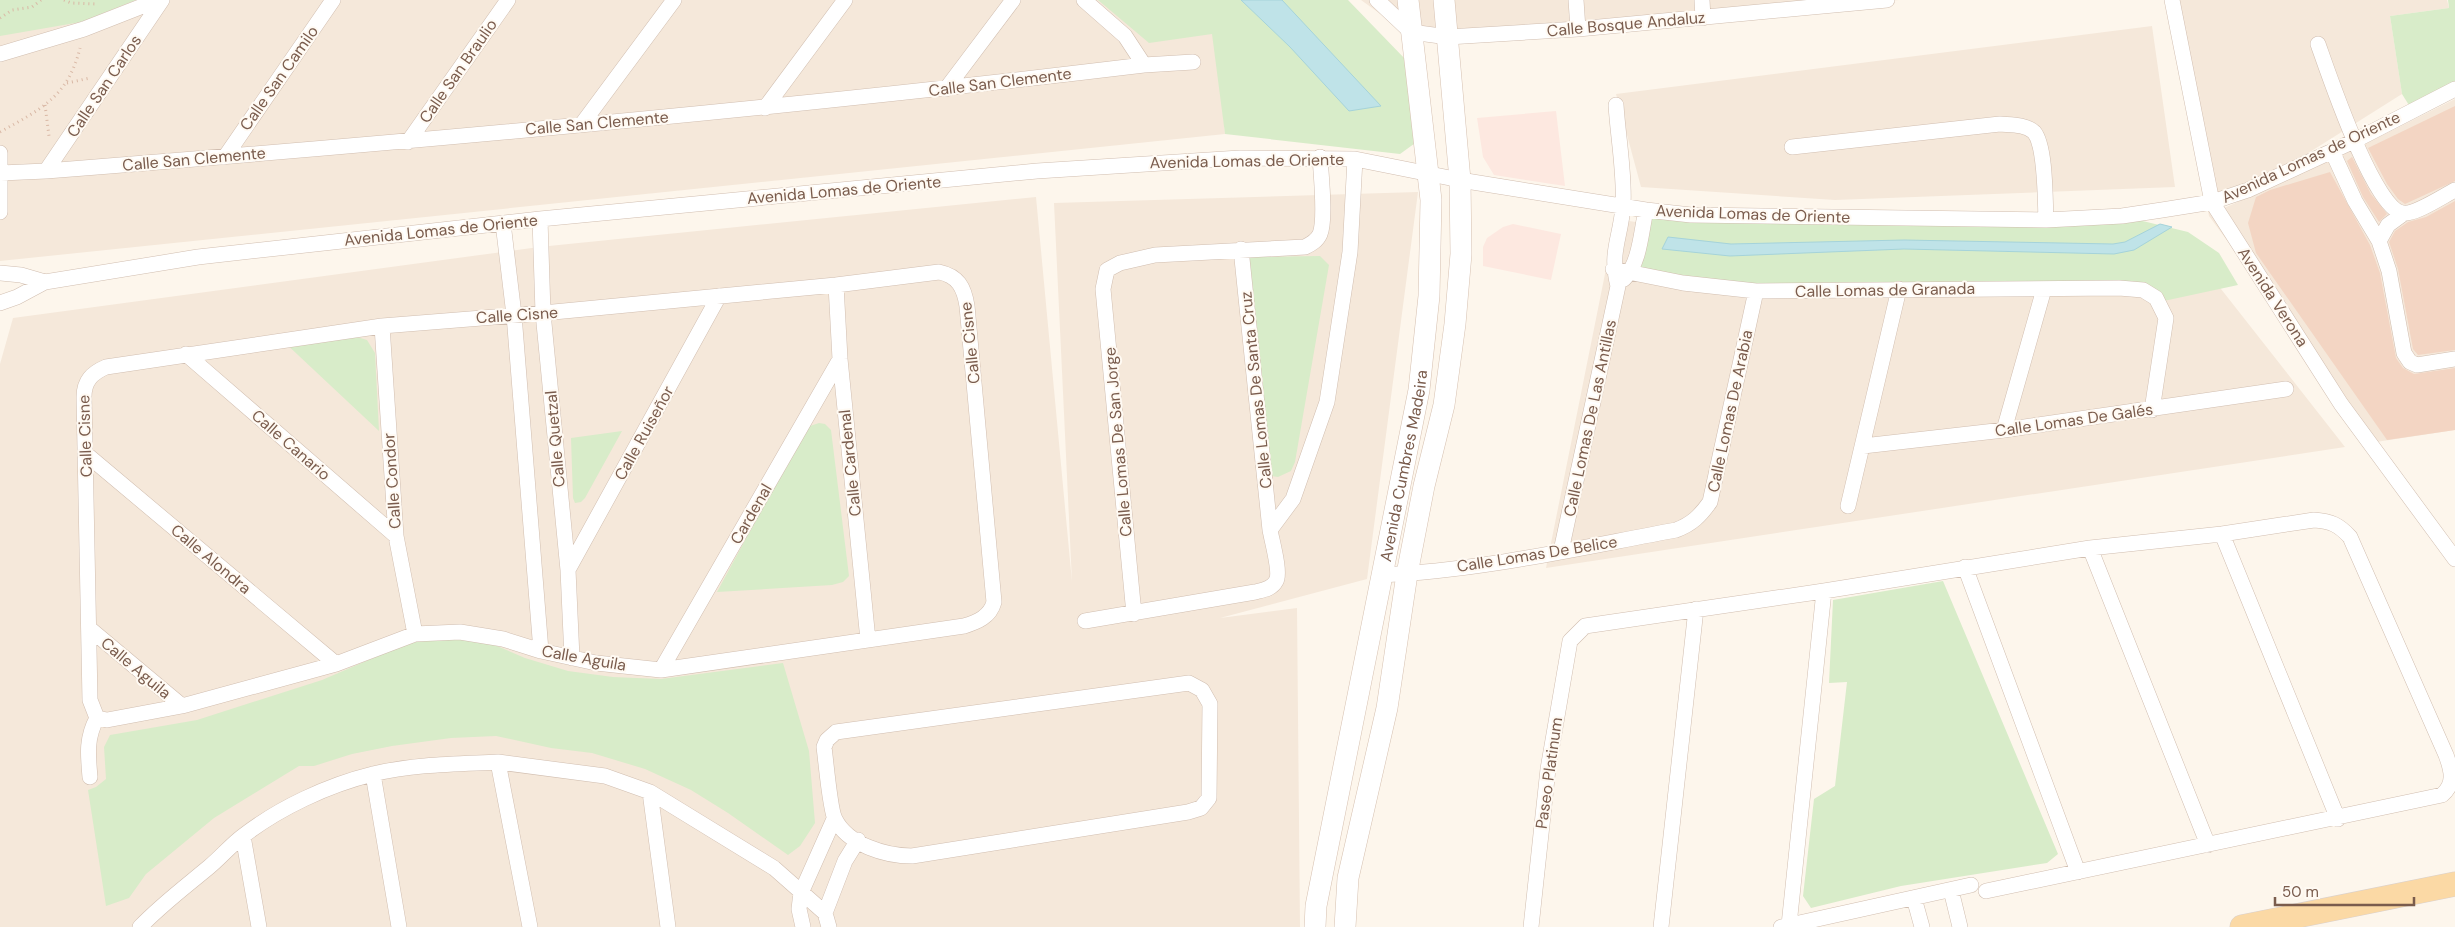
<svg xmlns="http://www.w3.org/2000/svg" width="2455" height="927" viewBox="0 0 2455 927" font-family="'DM Sans',sans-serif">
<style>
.residential{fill:#f5e8da}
.commercial{fill:#fde8e0}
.green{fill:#d8ecc9}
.water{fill:#bfe3e8;stroke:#a5d3da}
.building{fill:#f3d5c3}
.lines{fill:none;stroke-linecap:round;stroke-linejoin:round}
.street-casing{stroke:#d1beb0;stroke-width:16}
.secondary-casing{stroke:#d6c0b0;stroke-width:22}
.primary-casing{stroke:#dad1cd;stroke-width:25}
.path{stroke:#d9b8a5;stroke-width:3;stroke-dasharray:1 4;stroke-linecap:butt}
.street{stroke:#fff;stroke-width:15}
.secondary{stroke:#fff;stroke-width:21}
.primary{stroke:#fbd9a5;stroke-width:24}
.labels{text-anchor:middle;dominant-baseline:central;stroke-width:4;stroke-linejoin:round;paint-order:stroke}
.street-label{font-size:16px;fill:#7a5c4d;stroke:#fffaf3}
</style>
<rect width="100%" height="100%" fill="#fdf6ec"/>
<path class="residential" d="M0,0H1213L1225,134L0,261Z
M1361,0H1899L1448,44L1412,37Z
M2171,0H2447L2449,8L2390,16L2402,94L2213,213L2345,154L2455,99V430L2376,442L2209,216Z
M2152,26L2175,187L1835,200L1641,187L1616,94Z
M1418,192L1367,579L1220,618L1297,608L1300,927H0V364L13,318L539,247L1036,197L1072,582L1054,203Z
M1616,219L1688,230L2192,252L2345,447L1546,568Z"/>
<path class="commercial" d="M1556,111L1565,186L1494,175L1483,157L1477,118Z
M1513,224L1561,234L1551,280L1483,266V247L1487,238L1503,227Z"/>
<path class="green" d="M0,0H136L81,22L0,36Z
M1098,0H1348L1407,61L1418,141L1400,154L1225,134L1212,34L1149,43Z
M2448,0H2455V89L2412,110L2402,94L2390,16L2449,8Z
M1646,210L2122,216L2188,232L2219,253L2238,285L2159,302L2143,290L1756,291L1631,272Z
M1320,256L1329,265L1295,462L1291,471L1278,477L1265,475L1248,257Z
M354,336L367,340L375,353L379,431L282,340Z
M819,423L825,424L831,430L849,576L843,582L832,585L717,592L804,431L810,426Z
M622,431L585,498L581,502L575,503L573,498L571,438Z
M1943,581L2058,854L2047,863L1901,886L1811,908L1803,896L1814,799L1835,786L1847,682L1829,683L1833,600Z
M439,636L483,640L525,658L568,671L613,677L661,679L783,663L809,751L815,823L800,846L788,855L728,813L691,790L645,769L592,753L551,748L496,736L451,738L392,746L352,754L314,766H299L214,818L146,874L129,898L106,906L88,790L96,787L106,779L104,747L110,735L197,720L322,680L401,646Z"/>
<path class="water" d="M1241,0H1282L1381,106L1349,111L1290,47Z
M2160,224L2172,227L2134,250L2114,254L1904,249L1730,256L1662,249L1668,237L1731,244L1904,240L2113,244L2125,242Z"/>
<path class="building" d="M2455,106V181L2405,204L2398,199L2387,184L2368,148Z
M2352,157L2371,194L2387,214L2379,222L2363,197L2347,161Z
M2330,172L2370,245L2380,273L2396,358L2403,368L2414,374L2455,368V430L2387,440L2256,253L2248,223L2256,197L2270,190Z
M2455,201V350L2418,355L2413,349L2398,269L2389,242L2395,231L2408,222L2426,217Z"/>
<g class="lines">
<g class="street-casing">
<path id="street" d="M1084,0L1125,36L1144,65
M1377,0L1411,32L1448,37L1578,29L1887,0
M1576,0L1578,29
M1702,0L1703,18
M2172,0L2212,202L2341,404L2455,559
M2318,44C2328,72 2374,210 2403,213C2415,215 2443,196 2455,190
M0,54L84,29L158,0
M946,89L1013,0
M765,108L845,0
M582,124L674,0
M408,142L508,0
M1792,147L2000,124C2011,125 2025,124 2034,132C2046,146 2045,201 2046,220
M2332,151L2355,201L2379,241L2389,271L2404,353L2410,362L2417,365L2455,359
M0,153V212
M225,157L333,0
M46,171L162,0
M1,173L46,171C413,142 779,109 1144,65L1193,62
M540,219L543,313L568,570L572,658
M503,223L514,315L541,651
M2379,241L2388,225L2403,214
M1613,269L1683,283L1756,291L2119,288L2143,290L2156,298L2166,318L2152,410
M939,272C958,276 964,287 967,306L994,602C990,617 977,622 964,626L661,670L596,663L541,651L503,639L460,632L415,634L336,664L182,706L107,720L97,718L90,700L84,397C84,381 92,373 106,367L382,326L543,313L836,285Z
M0,273L21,275L45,282
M1624,279C1640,263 1641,232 1646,210
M836,285L840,359L868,640
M0,303L17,297L45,282L198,257L540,219L1037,171L1240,158L1355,159L1460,180L1646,210L1691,215L2046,220L2122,216L2162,210L2212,202L2248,190L2354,141L2455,89
M382,326L396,536L415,634
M186,354L396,536
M2004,430L2044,289
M1863,446L2004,430L2286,389
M86,454L336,664
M1848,506L1899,289
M1270,530L1293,499L1327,402L1350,252L1355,159
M2222,534L2338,819
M2090,548L2208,845
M1561,551L1618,286C1609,252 1621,237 1623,206C1625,175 1618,137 1616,105
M1965,567L2078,872
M568,570L719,296
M1380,575C1479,571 1578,548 1676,530C1692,524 1700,516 1710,502L1756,291
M1134,614L1103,289L1107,270L1120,263L1155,255L1305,247C1311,244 1317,241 1320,234C1326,219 1321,175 1320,157
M1085,621L1255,592C1263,590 1272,589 1276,581C1281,573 1272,541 1270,530L1241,249
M90,629L182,706
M661,670L840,359
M1189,683L1202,690L1210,704L1209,798L1201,808L1188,812L912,856C886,856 848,845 835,819C830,810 826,761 824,747L827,740L836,732Z
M498,762L605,776L650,792L774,868L825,913
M373,774L399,927
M90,777C88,755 86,738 97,718
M650,792L668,927
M243,836L259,927
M1951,890L1960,927
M1914,898L1922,927
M1789,925L1824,591
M140,927C161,905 185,887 209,867C221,857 231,845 243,836C279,808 328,785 373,774C414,764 457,764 498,762L530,927
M803,927L799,909L801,893L834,819
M829,927L825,913L845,861L858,840
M1531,927L1548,769L1570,641L1585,626L1824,591L2090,548L2222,534L2314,520C2331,521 2339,525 2350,537L2446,755C2452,771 2455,784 2442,795L1986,891
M1661,927L1696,609
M1781,927L1971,885"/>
</g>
<g class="secondary-casing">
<g id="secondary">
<path id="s1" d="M1315,927L1316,906L1419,390L1429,296L1431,200L1408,0"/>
<path d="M1345,927L1348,878L1387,708L1407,574L1424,486L1444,405L1455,324L1461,254L1460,180L1444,0"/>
</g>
</g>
<g class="primary-casing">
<path id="primary" d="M2242,927L2455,884"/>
</g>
<path class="path" d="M64,0L71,3L97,4
M0,18L12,10L32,7L41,0
M67,83L90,78
M45,105L49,136
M0,132C41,109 68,97 80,48"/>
<use href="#street" class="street"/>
<use href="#secondary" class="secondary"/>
<use href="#primary" class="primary"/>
</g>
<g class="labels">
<g class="street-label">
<text transform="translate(1626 24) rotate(-5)">Calle Bosque Andaluz</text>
<text transform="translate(458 71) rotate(-55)">Calle San Braulio</text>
<text transform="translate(279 78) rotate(-55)">Calle San Camilo</text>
<text transform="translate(1000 82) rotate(-7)">Calle San Clemente</text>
<text transform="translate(104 86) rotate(-56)">Calle San Carlos</text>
<text transform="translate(597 123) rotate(-5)">Calle San Clemente</text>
<text transform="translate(2311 157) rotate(-25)">Avenida Lomas de Oriente</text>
<text transform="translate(194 159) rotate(-5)">Calle San Clemente</text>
<text transform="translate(1247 161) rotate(-1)">Avenida Lomas de Oriente</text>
<text transform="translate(844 190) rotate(-5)">Avenida Lomas de Oriente</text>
<text transform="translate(1753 214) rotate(2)">Avenida Lomas de Oriente</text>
<text transform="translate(441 230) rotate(-6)">Avenida Lomas de Oriente</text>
<text transform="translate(1885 290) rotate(-1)">Calle Lomas de Granada</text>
<text transform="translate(2273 297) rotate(57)">Avenida Verona</text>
<text transform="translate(517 315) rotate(-4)">Calle Cisne</text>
<text transform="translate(970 343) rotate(-96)">Calle Cisne</text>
<text transform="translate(1256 390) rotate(-96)">Calle Lomas De Santa Cruz</text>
<text transform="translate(1730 411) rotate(-78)">Calle Lomas De Arabia</text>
<text transform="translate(1590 418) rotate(-78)">Calle Lomas De Las Antillas</text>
<text transform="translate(2074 420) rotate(-8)">Calle Lomas De Galés</text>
<text transform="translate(644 433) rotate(-61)">Calle Ruiseñor</text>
<text transform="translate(85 436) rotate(-92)">Calle Cisne</text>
<text transform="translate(555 439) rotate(-95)">Calle Quetzal</text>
<text transform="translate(1118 442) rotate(-95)">Calle Lomas De San Jorge</text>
<text transform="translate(291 445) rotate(41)">Calle Canario</text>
<text transform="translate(850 463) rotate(-96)">Calle Cardenal</text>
<text stroke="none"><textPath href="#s1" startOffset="470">Avenida Cumbres Madeira</textPath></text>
<text transform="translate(392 481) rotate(-94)">Calle Condor</text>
<text transform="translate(751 514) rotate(-60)">Cardenal</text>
<text transform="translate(1537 554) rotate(-9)">Calle Lomas De Belice</text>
<text transform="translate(211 559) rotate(40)">Calle Alondra</text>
<text transform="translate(584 658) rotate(10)">Calle Aguila</text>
<text transform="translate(136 668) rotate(40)">Calle Aguila</text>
<text transform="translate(1549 773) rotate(-82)">Paseo Platinum</text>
</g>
</g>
<path d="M2275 897v8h139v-8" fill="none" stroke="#7a5c4d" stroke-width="2.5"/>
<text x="2282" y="897" font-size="15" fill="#7a5c4d" stroke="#fffaf3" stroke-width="4" paint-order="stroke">50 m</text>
</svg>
